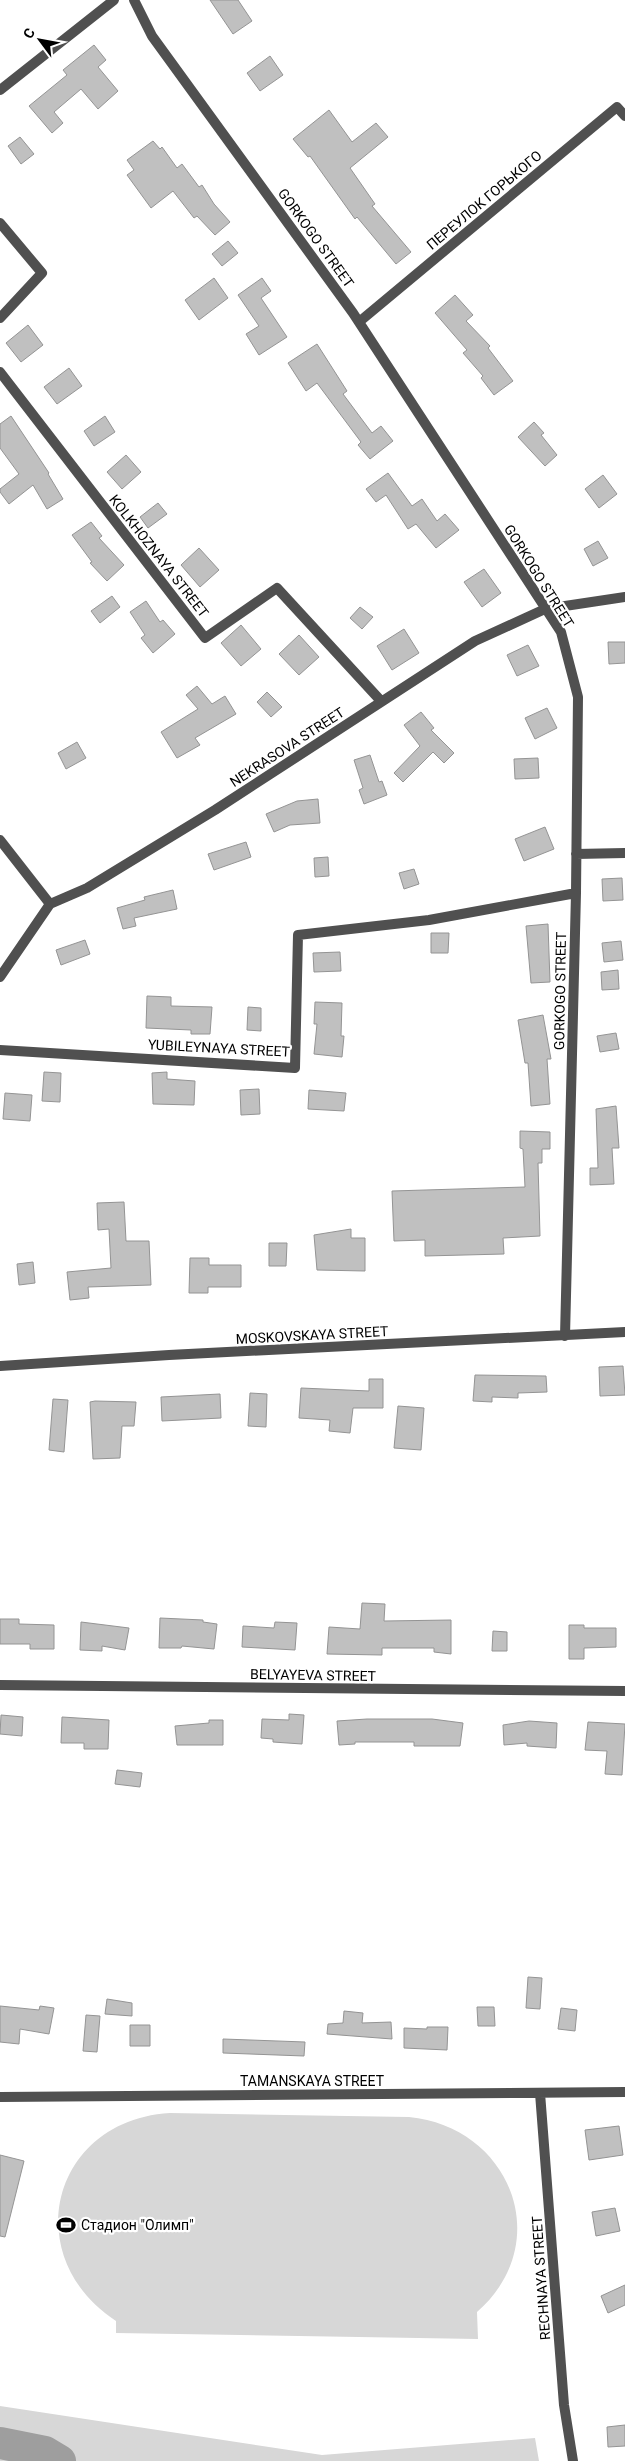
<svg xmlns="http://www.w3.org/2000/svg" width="625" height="2461" viewBox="0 0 625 2461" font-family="Roboto,sans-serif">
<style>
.green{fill:#d7d7d7}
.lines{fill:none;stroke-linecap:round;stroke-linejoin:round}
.river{stroke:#9e9e9e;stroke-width:32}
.building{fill:#c0c0c0;stroke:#949494}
.street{stroke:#505050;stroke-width:10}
.labels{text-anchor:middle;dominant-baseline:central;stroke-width:4.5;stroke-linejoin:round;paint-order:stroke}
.street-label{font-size:14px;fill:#000;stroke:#fff}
.poi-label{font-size:14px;fill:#000;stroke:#fff;text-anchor:start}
</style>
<rect width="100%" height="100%" fill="#fff"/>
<path class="green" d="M170,2113L409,2117C511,2127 556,2243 477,2312L478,2339L116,2333V2321C17,2256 52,2120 170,2113Z
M0,2406L322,2455L535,2438L539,2461H0Z"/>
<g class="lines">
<path class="river" d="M0,2443L45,2452L60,2461"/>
</g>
<path class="building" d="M210,0H238L252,21L233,34Z
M94,45L106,60L98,67L118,91L98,109L81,89L54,112L63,123L52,133L29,106L67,75L63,70Z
M270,56L283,75L260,91L247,73Z
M329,110L352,142L376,123L388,137L350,168L375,204L372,206L411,252L396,264L357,217L355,219L310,156L308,157L293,139Z
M20,137L34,154L21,164L8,146Z
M153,141L160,149L162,147L177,168L182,164L199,187L202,185L214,204L230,222L215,235L197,216L194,218L173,191L151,208L127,175L134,170L127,160Z
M228,241L238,253L222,266L212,254Z
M214,278L228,298L199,320L185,300Z
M262,278L271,291L261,298L287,337L259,355L246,334L259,326L238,295Z
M455,295L473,315L466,321L490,346L488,348L513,381L494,395L481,378L483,376L463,353L467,350L435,313Z
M28,325L43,345L21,362L6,343Z
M317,344L347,391L343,394L372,433L381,426L393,441L370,459L358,445L361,442L317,383L306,391L288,363Z
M69,368L82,386L57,404L44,387Z
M11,416L49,473L48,474L63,499L47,509L33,485L9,504L0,492V489L19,474L0,448V424Z
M105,416L115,432L94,446L84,431Z
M534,422L544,433L541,435L557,455L545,466L518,437Z
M126,455L141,472L122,489L107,472Z
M388,473L412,506L422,499L437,521L445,514L459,530L436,548L416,524L408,529L386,495L376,502L366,489Z
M603,475L617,494L599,508L585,489Z
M158,503L167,514L148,528L140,517Z
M91,522L102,536L99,538L124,565L107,581L90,563L92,562L72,535Z
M598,541L608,558L593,566L584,549Z
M199,548L219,570L200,587L181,565Z
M484,569L501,593L482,607L464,582Z
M112,596L120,607L100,623L91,611Z
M146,601L160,622L163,620L175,634L153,653L141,638L145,635L130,612Z
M360,607L373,617L362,629L350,618Z
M241,625L261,649L241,666L221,643Z
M404,629L419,653L392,670L377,646Z
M299,635L319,657L299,675L279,654Z
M608,642H625V663L609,664Z
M528,645L539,666L517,676L507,655Z
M197,686L212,704L225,696L236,714L195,738L200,745L177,758L161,732L198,709L186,695Z
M267,692L282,707L271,717L257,702Z
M547,708L557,728L535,739L525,718Z
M421,712L434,728L431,730L454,753L444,763L433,752L403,782L394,773L420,746L404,725Z
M77,742L86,758L66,769L58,753Z
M370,755L379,782L382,781L387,795L364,804L359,790L363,788L354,760Z
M538,758L539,778L515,779L514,759Z
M318,799L320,823L290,825L274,832L266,814L297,801Z
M545,827L554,849L524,861L515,839Z
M246,842L251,857L214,870L208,854Z
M328,857L329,876L315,877L314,858Z
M414,869L419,884L404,889L399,873Z
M622,878L623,900L603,901L602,879Z
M173,890L177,909L134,918L136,926L123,929L117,908L145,900L144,897Z
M548,924L550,982L531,983L526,926Z
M431,933H449L448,953H431Z
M85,940L90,954L61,965L56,950Z
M621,941L623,960L604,962L602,943Z
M340,952L341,971L314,972L313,953Z
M618,970L619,989L602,990L601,972Z
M147,996L171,997V1006L212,1007L210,1034H191V1030L146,1028Z
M315,1002L342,1003L341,1036H344L342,1057L314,1054L317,1024H314Z
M248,1007L261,1008V1031L247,1030Z
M543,1015L551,1059H547L550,1104L531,1106L528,1063H525L518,1020Z
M616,1033L619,1049L600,1052L597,1036Z
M44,1072L61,1073L60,1102L42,1101Z
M167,1072V1079L195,1081L194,1105L153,1104L152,1073Z
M259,1089L260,1114L241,1115L240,1090Z
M309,1090L346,1093L344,1111L308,1109Z
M5,1093L32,1095L30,1121L3,1119Z
M616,1106L619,1148H612L614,1184L590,1185V1168H598L596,1109Z
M520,1131L550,1132V1149H542V1163H538L540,1236L503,1238L504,1254L425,1256V1240L394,1241L392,1191L525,1187L523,1149L520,1148Z
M124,1202L126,1241H149L151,1285L88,1287L89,1298L70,1300L67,1272L111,1268L109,1229L98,1230L97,1203Z
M351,1229V1238H365V1271L317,1270L314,1235Z
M269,1243H287L286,1266H269Z
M190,1258H209V1265H241V1287H208V1293H189Z
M33,1262L35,1283L19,1285L17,1264Z
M623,1366L625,1395L600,1396L599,1367Z
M475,1375L546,1376L547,1392L518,1393V1398L492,1397V1402L473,1401Z
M369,1379H383V1408H353L350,1433L329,1431L330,1420L299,1418L301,1388L369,1391Z
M250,1393L267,1394L266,1427L248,1426Z
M220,1394L221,1418L162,1421L161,1397Z
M53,1399L68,1400L64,1452L49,1450Z
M95,1401L136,1402L134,1426H122L120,1458L93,1459L90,1402Z
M398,1406L424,1408L421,1450L394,1448Z
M362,1603L385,1604L384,1621L451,1620V1654L434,1652V1648H382V1655L327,1654L329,1627L360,1629Z
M160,1618L203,1620V1622L217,1624L214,1649L182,1646L181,1648H159Z
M0,1619H19V1624L54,1625V1649H30V1644H0Z
M81,1622L129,1628L125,1650L102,1646V1651L80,1650Z
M275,1622L297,1623L295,1650L242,1647L243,1626L274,1628Z
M569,1625H584V1628H616V1647L584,1648V1659H569Z
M493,1631L507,1632V1651H492Z
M289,1714L304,1715L302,1744L273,1742V1739L261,1738L262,1719L289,1720Z
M1,1715L23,1717L22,1736L0,1734Z
M62,1717L109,1720L108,1749H84V1743H61Z
M367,1719H432L463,1723L460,1746H414V1742H355V1744L339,1745L337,1721Z
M209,1720H223V1745H177L175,1726L209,1723Z
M529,1721L557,1723L556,1748L527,1746V1743L504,1745L503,1725Z
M588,1722L625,1724L622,1775L605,1774L607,1751L585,1750Z
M117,1770L142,1773L140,1787L115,1784Z
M528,1977L542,1978L540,2009L526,2008Z
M107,1999L132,2003V2016L105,2014Z
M0,2006L39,2010L40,2006L54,2008L49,2034L20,2029L19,2044L0,2042Z
M477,2007H494L495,2026H478Z
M561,2008L577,2010L575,2031L558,2029Z
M344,2011L363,2013L362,2023L391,2022L392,2039L327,2034L328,2024L343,2023Z
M86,2015L100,2016L97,2052L83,2051Z
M130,2025H150V2046H130Z
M427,2027H448L447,2050L404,2048V2028L427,2029Z
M223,2039L305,2042L304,2056L223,2053Z
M619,2126L623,2155L589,2160L585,2130Z
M0,2155L24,2161L5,2237L0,2236Z
M615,2208L620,2231L596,2236L592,2212Z
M625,2285V2305L608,2313L601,2296Z
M625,2425V2446L608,2447L607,2427Z"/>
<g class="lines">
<path class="street" d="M134,0L152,36L353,313L561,632L578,697L576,893L565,1336
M0,90L114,0
M0,223L42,273L0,318
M359,322L617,107L625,116
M0,372L205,638L277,588L381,701
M0,840L50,904
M576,854L625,853
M0,977L50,904L87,888L215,810L475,641L545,609L625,597
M0,1050L295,1068L298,935L429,920L576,893
M0,1366L169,1355L625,1332
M0,1685L625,1691
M540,2093L564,2405L573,2461
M0,2097L625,2092"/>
</g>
<defs>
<g id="stadium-bare" transform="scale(1.5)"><path d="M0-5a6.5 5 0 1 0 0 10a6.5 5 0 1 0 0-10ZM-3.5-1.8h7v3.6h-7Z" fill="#000" stroke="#fff" stroke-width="2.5" paint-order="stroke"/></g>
</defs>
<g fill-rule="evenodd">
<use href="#stadium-bare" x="66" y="2225"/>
</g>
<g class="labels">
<g class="street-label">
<text transform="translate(484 200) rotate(-40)">ПЕРЕУЛОК ГОРЬКОГО</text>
<text transform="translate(316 238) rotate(54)">GORKOGO STREET</text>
<text transform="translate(159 556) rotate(52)">KOLKHOZNAYA STREET</text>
<text transform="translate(539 576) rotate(58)">GORKOGO STREET</text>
<text transform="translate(287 747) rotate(-33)">NEKRASOVA STREET</text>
<text transform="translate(560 991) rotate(-89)">GORKOGO STREET</text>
<text transform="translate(219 1048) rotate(3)">YUBILEYNAYA STREET</text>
<text transform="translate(312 1335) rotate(-3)">MOSKOVSKAYA STREET</text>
<text transform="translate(313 1675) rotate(1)">BELYAYEVA STREET</text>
<text x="312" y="2081">TAMANSKAYA STREET</text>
<text transform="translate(541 2278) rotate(-94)">RECHNAYA STREET</text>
</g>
<g class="poi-label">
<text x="81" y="2225">Стадион "Олимп"</text>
</g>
</g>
<g transform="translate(40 40) rotate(302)" stroke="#ffffff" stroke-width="4" paint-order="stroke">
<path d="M0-4L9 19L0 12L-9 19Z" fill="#000000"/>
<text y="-8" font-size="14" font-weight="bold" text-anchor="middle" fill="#000000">С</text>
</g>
</svg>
